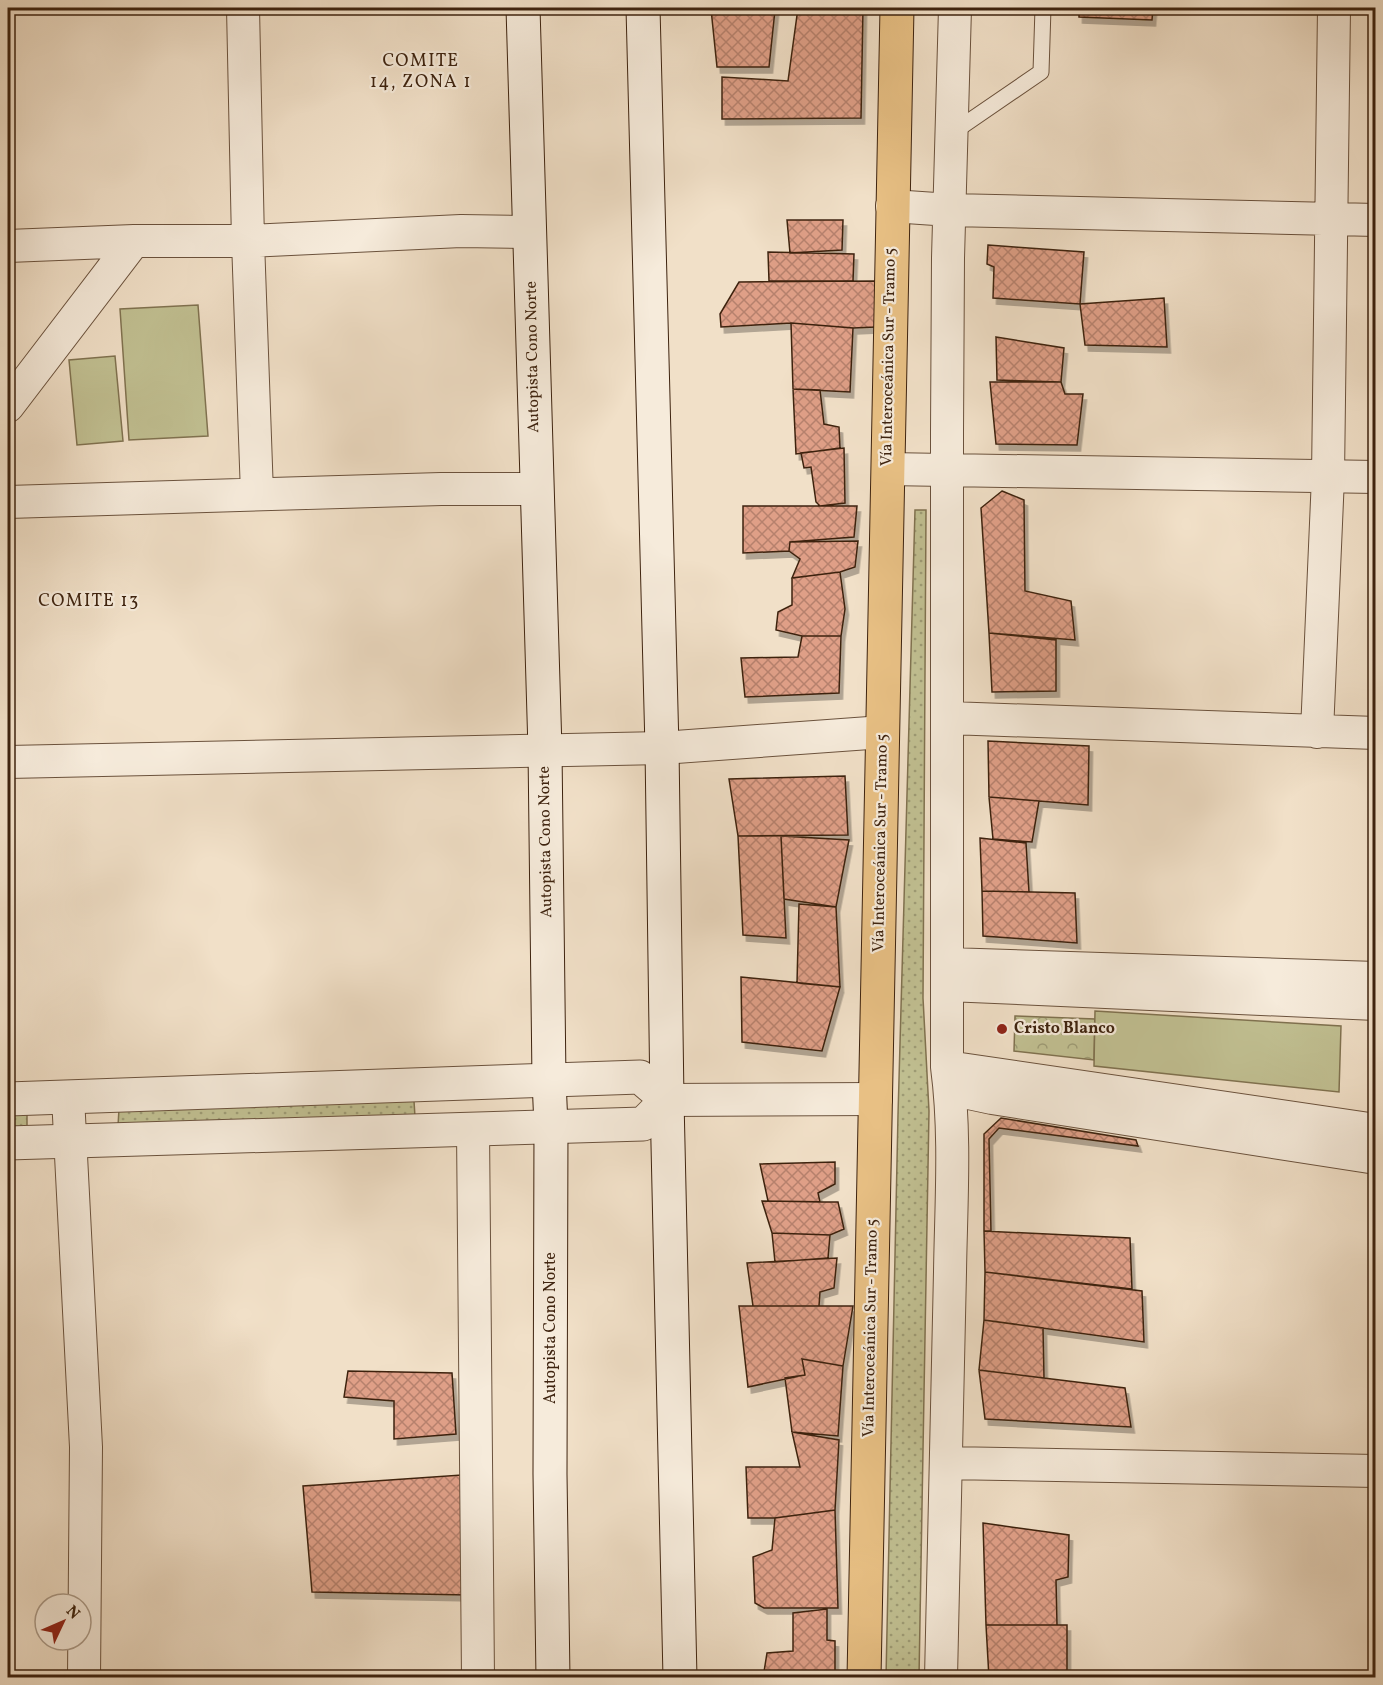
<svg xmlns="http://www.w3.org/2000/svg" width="1383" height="1685" viewBox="0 0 1383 1685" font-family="Vollkorn,serif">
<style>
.grass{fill:url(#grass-dots);stroke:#807250;stroke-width:1.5}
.park{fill:url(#park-crowns);stroke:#807250;stroke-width:1.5}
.pitch{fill:#c1c092;stroke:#807250;stroke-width:1.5}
.building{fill:url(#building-cross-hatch);stroke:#3e230f;stroke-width:1.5;filter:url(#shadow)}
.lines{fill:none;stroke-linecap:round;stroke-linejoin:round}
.service-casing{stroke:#6b523d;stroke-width:17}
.minor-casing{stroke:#6b523d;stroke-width:34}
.tertiary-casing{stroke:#6b523d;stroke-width:35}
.secondary-casing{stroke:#3e230f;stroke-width:35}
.trunk-casing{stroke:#3e230f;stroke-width:35}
.service{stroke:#f6ebdb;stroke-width:15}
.minor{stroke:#f6ebdb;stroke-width:32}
.tertiary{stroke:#f6ebdb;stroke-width:33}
.secondary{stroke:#f6ebdb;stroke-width:33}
.trunk{stroke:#e8c084;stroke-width:33}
.poi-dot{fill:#8f2418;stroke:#f6ebdb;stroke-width:2}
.labels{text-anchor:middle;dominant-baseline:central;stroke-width:4.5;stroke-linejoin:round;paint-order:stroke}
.street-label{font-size:16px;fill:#3e230f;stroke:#f6ebdb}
.poi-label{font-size:16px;font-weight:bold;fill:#3e230f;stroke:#f6ebdb;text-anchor:start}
.neighbourhood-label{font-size:18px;letter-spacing:1.5px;fill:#3e230f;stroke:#f6ebdb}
</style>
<defs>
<pattern id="grass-dots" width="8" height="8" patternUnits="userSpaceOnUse" patternTransform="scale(1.5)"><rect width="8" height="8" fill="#c1c092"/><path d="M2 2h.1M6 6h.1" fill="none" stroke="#9e9c76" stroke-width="1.8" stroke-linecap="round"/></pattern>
<pattern id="park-crowns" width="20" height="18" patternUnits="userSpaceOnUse" patternTransform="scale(1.5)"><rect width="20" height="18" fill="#c1c092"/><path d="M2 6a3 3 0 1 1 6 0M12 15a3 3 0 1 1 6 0" fill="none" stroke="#9e9c76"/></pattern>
<pattern id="building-cross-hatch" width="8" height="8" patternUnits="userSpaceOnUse" patternTransform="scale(1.5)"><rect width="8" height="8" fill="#df9f87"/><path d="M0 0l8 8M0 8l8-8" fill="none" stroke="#b6816d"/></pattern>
<filter id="shadow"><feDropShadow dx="3.5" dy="6" stdDeviation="0" flood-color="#0004"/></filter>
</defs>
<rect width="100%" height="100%" fill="#f1e0c8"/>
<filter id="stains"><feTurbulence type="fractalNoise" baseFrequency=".00333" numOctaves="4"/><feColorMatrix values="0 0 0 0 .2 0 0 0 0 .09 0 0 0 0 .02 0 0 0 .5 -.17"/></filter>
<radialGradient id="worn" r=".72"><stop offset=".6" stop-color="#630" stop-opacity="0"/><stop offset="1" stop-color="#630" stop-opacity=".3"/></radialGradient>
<path class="grass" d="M915,510H926L923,998L929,1111L919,1677L886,1678L898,1115Z
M414,1101L415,1117L118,1126L119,1109Z
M27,1112V1128L8,1129V1113Z"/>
<path class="park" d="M1015,1016L1095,1019L1094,1060L1014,1051Z"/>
<path class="pitch" d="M198,305L208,436L129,440L120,309Z
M115,356L123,441L77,445L69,360Z
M1095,1011L1341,1026L1339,1092L1094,1066Z"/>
<path class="building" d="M798,8H863L861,118L722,119V77L788,81Z
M1079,8H1153L1152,20L1079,17Z
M711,9L775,10L769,67H717Z
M787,220H843L842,250L790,253Z
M988,245L1084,252L1080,304L993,298L994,267L987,264Z
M768,252L854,254L853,281H769Z
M875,281V327L853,328L791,323L721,327L720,314L739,282Z
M1164,298L1167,347L1085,345L1080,304Z
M791,323L853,328L850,392L793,389Z
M996,337L1064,348L1061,382L997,380Z
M990,382H1061L1065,394H1083L1077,445L996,444Z
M793,389L820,390L824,424L839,427L840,448L796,454Z
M844,448L845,503L820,506L816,502L811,467L804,468L801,453Z
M1002,491L1024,500L1025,591L1071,601L1075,640L989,633L981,508Z
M743,506H857L854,537L790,542L789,551L743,553Z
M858,541L855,567L840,572L792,578L800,559L789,551L790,542Z
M840,572L845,609L841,636H802L776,630L778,612L792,605V578Z
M989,633L1056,640V691L992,692Z
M802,636H841L839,693L745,697L741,658L798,657Z
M988,741L1089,746L1088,805L989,797Z
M845,776L848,835L738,836L729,779Z
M989,797L1039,801L1032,842L993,839Z
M738,836H781L786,938L743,935Z
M781,836L849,840L836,907L784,899Z
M980,838L1026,843L1029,892L982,891Z
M982,891L1075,893L1077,943L983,936Z
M799,904L836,907L840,987L797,983Z
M741,977L840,987L822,1051L742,1042Z
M1001,1118L1136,1140L1138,1146L999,1128L989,1139L991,1231H984V1134Z
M835,1162V1184L818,1193L820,1202L768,1201L760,1164Z
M762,1201L838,1202L844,1229L830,1235L772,1233Z
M984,1231L1130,1238L1132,1289L985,1272Z
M772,1233L830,1235L828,1258L775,1262Z
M837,1258L834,1288L820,1292L819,1306H753L747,1263Z
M985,1272L1142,1291L1144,1342L984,1320Z
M739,1306H853L843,1366L802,1359L805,1375L748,1387Z
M984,1320L1043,1328L1044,1378L979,1370Z
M802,1359L843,1366L838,1436L792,1432L785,1378L805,1375Z
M979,1370L1125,1388L1131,1427L985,1419Z
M348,1371L452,1373L456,1434L394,1439V1401L344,1397Z
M792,1432L839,1440L835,1510L775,1518H748L746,1467H800Z
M476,1474L468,1595L312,1592L303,1486Z
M835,1510L838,1608H764L755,1603L753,1557L772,1550L775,1518Z
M983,1523L1069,1535L1068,1577L1056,1580L1057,1625H986Z
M827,1609V1640L835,1641V1678H763L767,1653L793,1651V1613Z
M986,1625H1067V1677L989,1678Z
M1139,1676V1678H1059L1067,1677Z"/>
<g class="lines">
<g class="service-casing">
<path id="service" d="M952,133L1041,72L1043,8"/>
</g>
<g class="minor-casing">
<path id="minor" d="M243,8L248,241L257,494
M892,206L950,210L1376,220
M8,246L134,241H248L461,231L530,232
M8,406L134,241
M888,469L1376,477
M8,502L441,489H537
M949,718L1376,733
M1317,732L1328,477L1334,8
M8,762L662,748L883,732
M948,964L1376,978
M948,985L1376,1004
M947,1067L1376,1130
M950,1089L992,1098L1376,1158
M68,1097L86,1447L84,1678
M667,1100L876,1099
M473,1130L478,1678
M946,1463L1376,1471
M941,1678C944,1542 948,1407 950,1272C951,1204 956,1135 947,1067V431L948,258L955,8"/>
</g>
<g class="tertiary-casing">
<path id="tertiary" d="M8,1099L640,1077L667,1100L643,1124L8,1143"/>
</g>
<g class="secondary-casing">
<path id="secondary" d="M523,8L545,750L549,1080L551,1126L550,1474L553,1678
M643,8L662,748L667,1100L680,1678"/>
</g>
<g class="trunk-casing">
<path id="trunk" d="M864,1678L897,8"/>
</g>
<use href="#service" class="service"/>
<use href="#minor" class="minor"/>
<use href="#tertiary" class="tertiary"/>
<use href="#secondary" class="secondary"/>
<use href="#trunk" class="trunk"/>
</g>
<circle class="poi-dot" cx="1002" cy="1029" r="6"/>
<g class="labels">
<g class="street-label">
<text transform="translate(533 357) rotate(-91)">Autopista Cono Norte</text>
<text transform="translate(889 357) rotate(-89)">Vía Interoceánica Sur - Tramo 5</text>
<text transform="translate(546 842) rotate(-91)">Autopista Cono Norte</text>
<text transform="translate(881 843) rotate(-89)">Vía Interoceánica Sur - Tramo 5</text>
<text transform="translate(551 1328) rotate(-90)">Autopista Cono Norte</text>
<text transform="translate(871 1328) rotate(-89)">Vía Interoceánica Sur - Tramo 5</text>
</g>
<g class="poi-label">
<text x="1014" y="1029">Cristo Blanco</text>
</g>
<g class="neighbourhood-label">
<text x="421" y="61">COMITE<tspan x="421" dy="21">14, ZONA 1</tspan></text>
<text x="89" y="601">COMITE 13</text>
</g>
</g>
<rect width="1383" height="1685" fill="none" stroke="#f1e0c8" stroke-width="30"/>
<rect x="9" y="9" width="1365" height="1667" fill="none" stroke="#3e230f" stroke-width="3"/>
<rect x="15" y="15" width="1353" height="1655" fill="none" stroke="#3e230f" stroke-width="1.5"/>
<g transform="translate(63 1622) rotate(46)"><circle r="28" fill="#f6ebdb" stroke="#ac9b89" stroke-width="1.5"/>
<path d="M0-4.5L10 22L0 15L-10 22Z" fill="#8f2418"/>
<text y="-9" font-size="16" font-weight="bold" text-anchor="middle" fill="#3e230f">N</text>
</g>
<rect width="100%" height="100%" filter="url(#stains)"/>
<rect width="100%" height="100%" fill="url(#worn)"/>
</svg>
